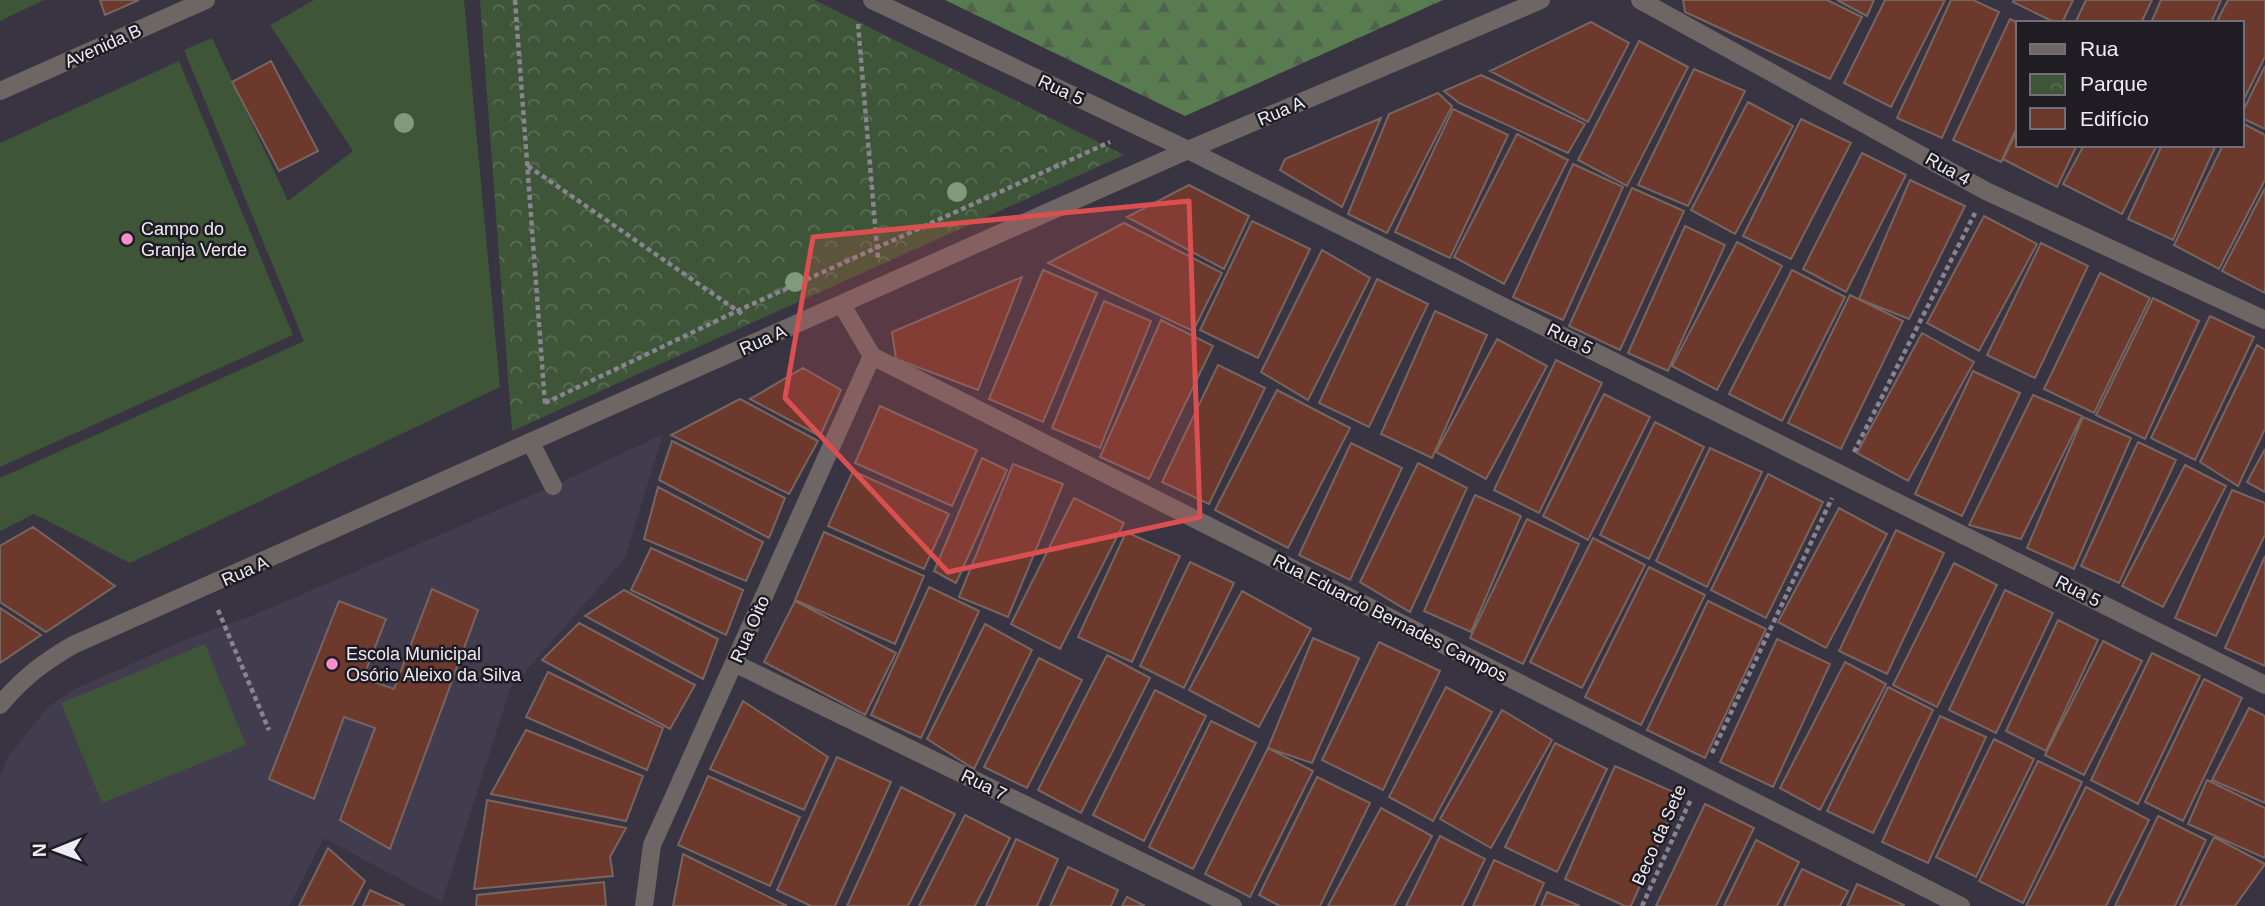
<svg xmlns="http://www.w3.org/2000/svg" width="2265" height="906" viewBox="0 0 2265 906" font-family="Arial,sans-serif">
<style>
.built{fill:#423c4f}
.grass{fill:#3e5538}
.forest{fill:url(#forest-firs)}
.park{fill:url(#park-crowns)}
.building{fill:#6d392d;stroke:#776560;stroke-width:2}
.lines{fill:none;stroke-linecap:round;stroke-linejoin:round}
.path{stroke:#888490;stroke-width:4.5;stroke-dasharray:5 3.5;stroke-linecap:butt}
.minor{stroke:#6e6664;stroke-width:18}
.tree{fill:#7f9b7c}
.marked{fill:#db4f51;fill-opacity:0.2;stroke:#db4f51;stroke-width:5;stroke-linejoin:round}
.poi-dot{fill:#f98fca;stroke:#1f1d23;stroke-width:2.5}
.labels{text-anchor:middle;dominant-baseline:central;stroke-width:5;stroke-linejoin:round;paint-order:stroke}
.street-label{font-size:18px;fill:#edebf4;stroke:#1f1d23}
.poi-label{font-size:18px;fill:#edebf4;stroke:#1f1d23;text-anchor:start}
</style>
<defs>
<pattern id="forest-firs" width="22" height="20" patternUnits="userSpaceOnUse" patternTransform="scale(1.75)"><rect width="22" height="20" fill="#587b4f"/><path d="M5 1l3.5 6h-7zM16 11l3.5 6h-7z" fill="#50634c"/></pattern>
<pattern id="park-crowns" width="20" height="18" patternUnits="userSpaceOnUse" patternTransform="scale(1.75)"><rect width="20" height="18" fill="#3e5538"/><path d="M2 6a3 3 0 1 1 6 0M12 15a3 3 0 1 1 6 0" fill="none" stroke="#5a6e55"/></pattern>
</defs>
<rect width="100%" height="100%" fill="#383442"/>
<path class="built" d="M663,434L625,558L510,689L442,902L324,838L289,906H0V776L8,757L48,707L73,690L189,638L254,615L553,486Z"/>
<path class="grass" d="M0,0H44L0,21Z
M314,0H464L500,387L130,563L34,514L0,531V478L304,341L184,50L212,38L288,201L353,151L270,25Z
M179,61L293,335L0,467V143Z
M205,644L246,745L102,803L61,703Z"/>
<path class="forest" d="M945,0H1443L1185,116Z"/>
<path class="park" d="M480,0H815L1124,155L512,431Z"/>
<path class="building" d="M100,0H139L105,15Z
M1683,0H1827L1862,17L1830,79L1685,12Z
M1837,0H1874L1867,16Z
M1885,0H1945L1891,107L1844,83Z
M1951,0H1973L1999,12L1942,138L1897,118Z
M2014,0H2073L2062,23H2056L2013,2Z
M2086,0H2152L2141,23H2075Z
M2161,0H2221L2211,23H2151Z
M2228,0H2265V57L2242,103V23H2216Z
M2010,19L2018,23V125L2001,162L1953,140Z
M1591,22L1629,43L1588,122L1490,71Z
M1639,41L1688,67L1627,186L1578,160Z
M271,61L318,151L279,171L232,82Z
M2265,66V129L2242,118V113Z
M1694,69L1745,91L1688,206L1638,185Z
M1481,75L1585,124L1568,153L1459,103L1444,91Z
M1438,93L1452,106L1387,233L1348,214L1389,114Z
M1748,102L1793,126L1735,234L1691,210Z
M1453,109L1508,135L1450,258L1395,232Z
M1381,118L1342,207L1280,170L1285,159Z
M1801,119L1851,143L1791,259L1743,236Z
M2242,123L2265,135V180L2219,269L2174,245L2223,145H2242Z
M2018,129V145H2077L2057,187L2003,159Z
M1517,134L1568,160L1504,284L1454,257Z
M2084,145H2157L2122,214L2063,184Z
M2162,145H2216L2173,240L2128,219Z
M1862,153L1906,175L1846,292L1803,269Z
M1573,164L1623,187L1563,320L1513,297Z
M1910,180L1965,206L1909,319L1859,299Z
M1189,185L1249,216L1224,269L1127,217Z
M1632,188L1684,211L1620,350L1569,326Z
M2265,188V293L2222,271Z
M1984,216L2037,244L1979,351L1927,323Z
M1252,221L1310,249L1258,358L1200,330Z
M1124,223L1222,273L1193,331L1048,263Z
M1685,226L1725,245L1668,371L1628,353Z
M1737,242L1782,266L1717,390L1672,366Z
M2041,243L2088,266L2035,378L1987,355Z
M1322,250L1370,278L1308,400L1261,372Z
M1043,270L1097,293L1043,422L989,399Z
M1792,270L1845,297L1782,421L1729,394Z
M2100,273L2150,298L2094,413L2044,389Z
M1022,277L978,390L896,359L892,332Z
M1377,279L1428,304L1369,427L1319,403Z
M1850,295L1903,321L1841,449L1788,423Z
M2153,298L2199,321L2145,439L2096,415Z
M1104,301L1151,321L1100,448L1052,428Z
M1435,311L1487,335L1432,458L1381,434Z
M2210,316L2254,337L2195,460L2151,438Z
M1161,320L1213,346L1149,479L1100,457Z
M1922,333L1974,362L1908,481L1857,453Z
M1497,339L1547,366L1486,479L1436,452Z
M2257,345L2265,350V429L2238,486L2200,462Z
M1556,360L1602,383L1539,513L1494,490Z
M1218,365L1265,388L1209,504L1162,482Z
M803,368L841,390L820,436L750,399Z
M1973,371L2020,393L1962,516L1915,494Z
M1277,390L1350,428L1288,548L1215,510Z
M1604,394L1650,417L1588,540L1543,516Z
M2033,395L2082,416L2021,539L1969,525Z
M740,399L818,441L789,494L671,435Z
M880,406L977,450L952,506L855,463Z
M2083,417L2131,438L2074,569L2027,548Z
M1655,422L1704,447L1649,559L1600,535Z
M672,441L785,498L769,538L659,480Z
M2138,442L2176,460L2119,583L2081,566Z
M1351,443L1402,468L1350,580L1299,555Z
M1710,448L1762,472L1707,587L1656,561Z
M2265,449V492L2247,482Z
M982,458L1007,470L956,583L934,571Z
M1418,463L1467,488L1410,612L1360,582Z
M1013,464L1063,484L1008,617L959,597Z
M2185,465L2226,486L2163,607L2122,586Z
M853,471L949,514L924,569L828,526Z
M1768,474L1823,502L1766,618L1711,590Z
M658,487L763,542L746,581L644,539Z
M2232,490L2265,503V535L2216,636L2175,618Z
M1475,495L1521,516L1471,632L1424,611Z
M1074,498L1124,523L1060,649L1011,624Z
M1839,508L1887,534L1826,648L1778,622Z
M1527,519L1579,544L1523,664L1470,638Z
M33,527L115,586L46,632L0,602V546Z
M1896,530L1944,553L1887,674L1839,651Z
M824,532L924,576L895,644L795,600Z
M1126,532L1180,556L1132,662L1078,637Z
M1593,538L1645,565L1582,688L1530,662Z
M651,548L743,590L726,635L631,590Z
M2265,556V666L2225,648Z
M1190,562L1234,583L1184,688L1140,666Z
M1954,563L1997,585L1937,707L1893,685Z
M1649,567L1705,595L1641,725L1585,697Z
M929,587L979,611L921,738L871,715Z
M432,589L478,610L390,849L340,820L375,728L344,717L314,799L269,779L339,601L386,619L363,678L394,689Z
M624,590L718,639L703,679L585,616Z
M2005,590L2053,613L1996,733L1949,710Z
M1242,591L1311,629L1259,727L1189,690Z
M795,601L896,653L865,715L764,662Z
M1708,601L1766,629L1705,758L1647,730Z
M0,608L41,635L0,663Z
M2058,620L2098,640L2046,751L2006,731Z
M579,623L695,685L670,729L542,660Z
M985,624L1032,650L974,769L927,739Z
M1313,638L1359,658L1312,763L1268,748Z
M1777,639L1830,664L1773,787L1720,762Z
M2103,641L2142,661L2084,775L2045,755Z
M1379,642L1440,671L1383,790L1322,760Z
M2152,653L2200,676L2138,804L2091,780Z
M1107,655L1150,678L1081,813L1038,790Z
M1039,658L1082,680L1027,788L984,767Z
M1845,662L1886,684L1820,810L1780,788Z
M548,672L663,728L647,770L526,717Z
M2204,679L2242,698L2183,821L2145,802Z
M1446,687L1492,712L1433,821L1389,797Z
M1888,687L1933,710L1873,833L1827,811Z
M1155,690L1206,716L1144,841L1093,815Z
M743,701L828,757L804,810L710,769Z
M2249,708L2265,716V803L2212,780Z
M1502,710L1552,740L1491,848L1440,819Z
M1940,716L1986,737L1928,863L1882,842Z
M1211,721L1256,743L1193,869L1149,847Z
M526,730L643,776L626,821L491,794Z
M1994,739L2034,759L1976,877L1936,857Z
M1555,743L1607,769L1557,872L1505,847Z
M1268,748L1313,771L1250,897L1205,874Z
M837,757L891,782L835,906H811L777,890Z
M2038,761L2082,782L2023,903L1979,881Z
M1615,766L1680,795L1631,906H1625L1565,879Z
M708,776L800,817L770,886L678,845Z
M1317,777L1370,803L1320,906H1280L1259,895Z
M2207,780L2265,808V858L2188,824Z
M901,787L955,814L908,906H847Z
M2086,787L2149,820L2106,906H2026Z
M487,800L626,828L610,857L613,876L474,889Z
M1705,804L1754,828L1716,906H1656Z
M1381,808L1432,836L1394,906H1328Z
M965,815L1010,838L975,906H919Z
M2158,816L2206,840L2175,906H2115Z
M1440,836L1485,859L1462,906H1406Z
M2214,837L2265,864L2235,906H2180Z
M1016,839L1058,859L1037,906H986Z
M1756,840L1799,862L1777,906H1724Z
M328,848L365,881L352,906H299Z
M683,854L787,906H673Z
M1494,860L1544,883L1534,906H1473Z
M1068,867L1118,890L1111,906H1050Z
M1802,869L1848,891L1840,906H1784Z
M604,882L606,906H476L477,895Z
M1857,884L1904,905L1903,906H1847Z
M370,890L405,906H363Z
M1547,892L1580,906H1541Z
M1127,897L1145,906H1122Z"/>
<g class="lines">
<path class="path" d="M515,0L545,404
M858,24L878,259
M528,166L745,316
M545,403L737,311L1110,142
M1854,452L1975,213
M218,610L269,730
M1712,753L1832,498
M1642,906L1691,799"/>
<path class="minor" d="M872,0L1188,150L2265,685
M1640,0L1986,191L2265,320
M0,91L206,0
M842,305L872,356L1961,906
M531,443L553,486
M734,663L1233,906
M0,705C23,678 42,663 73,645L1188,150L1541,0
M644,906L652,845L872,356"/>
</g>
<g class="tree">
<circle cx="404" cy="123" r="10"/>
<circle cx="957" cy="192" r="10"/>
<circle cx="795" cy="282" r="10"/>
</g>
<path class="marked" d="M1189,201L1200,517L948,572L785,398L813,237Z"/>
<g class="poi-dot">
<circle cx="127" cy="239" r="7"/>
<circle cx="332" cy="664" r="7"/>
</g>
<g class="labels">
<g class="street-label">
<text transform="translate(103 46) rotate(-24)">Avenida B</text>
<text transform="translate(1061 90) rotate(25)">Rua 5</text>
<text transform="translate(1281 111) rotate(-23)">Rua A</text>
<text transform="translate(1948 169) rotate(29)">Rua 4</text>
<text transform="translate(1570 339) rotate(26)">Rua 5</text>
<text transform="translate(763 340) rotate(-24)">Rua A</text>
<text transform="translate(245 571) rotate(-24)">Rua A</text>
<text transform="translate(2078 591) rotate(27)">Rua 5</text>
<text transform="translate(1390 618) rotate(27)">Rua Eduardo Bernades Campos</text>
<text transform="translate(750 629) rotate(-66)">Rua Oito</text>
<text transform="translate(984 785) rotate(26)">Rua 7</text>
<text transform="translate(1659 835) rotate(-66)">Beco da Sete</text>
</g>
<g class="poi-label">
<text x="141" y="229">Campo do<tspan x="141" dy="21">Granja Verde</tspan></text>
<text x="346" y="654">Escola Municipal<tspan x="346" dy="21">Osório Aleixo da Silva</tspan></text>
</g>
</g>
<rect x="2016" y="21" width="228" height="126" fill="#1f1d23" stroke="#716f77" stroke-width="2"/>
<rect x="2030" y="44" width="35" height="10" fill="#6e6664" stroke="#716f77" stroke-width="2"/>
<text x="2080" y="56" font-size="21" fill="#edebf4">Rua</text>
<rect x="2030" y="74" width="35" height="21" fill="url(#park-crowns)" stroke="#716f77" stroke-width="2"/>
<text x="2080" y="91" font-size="21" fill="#edebf4">Parque</text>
<rect x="2030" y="108" width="35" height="21" fill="#6d392d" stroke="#716f77" stroke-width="2"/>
<text x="2080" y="126" font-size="21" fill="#edebf4">Edifício</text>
<g transform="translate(56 850) rotate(269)" stroke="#1f1d23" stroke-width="5" paint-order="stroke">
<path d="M0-5L12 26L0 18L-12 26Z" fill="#edebf4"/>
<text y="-10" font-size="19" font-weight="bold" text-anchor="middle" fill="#edebf4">N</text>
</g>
</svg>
